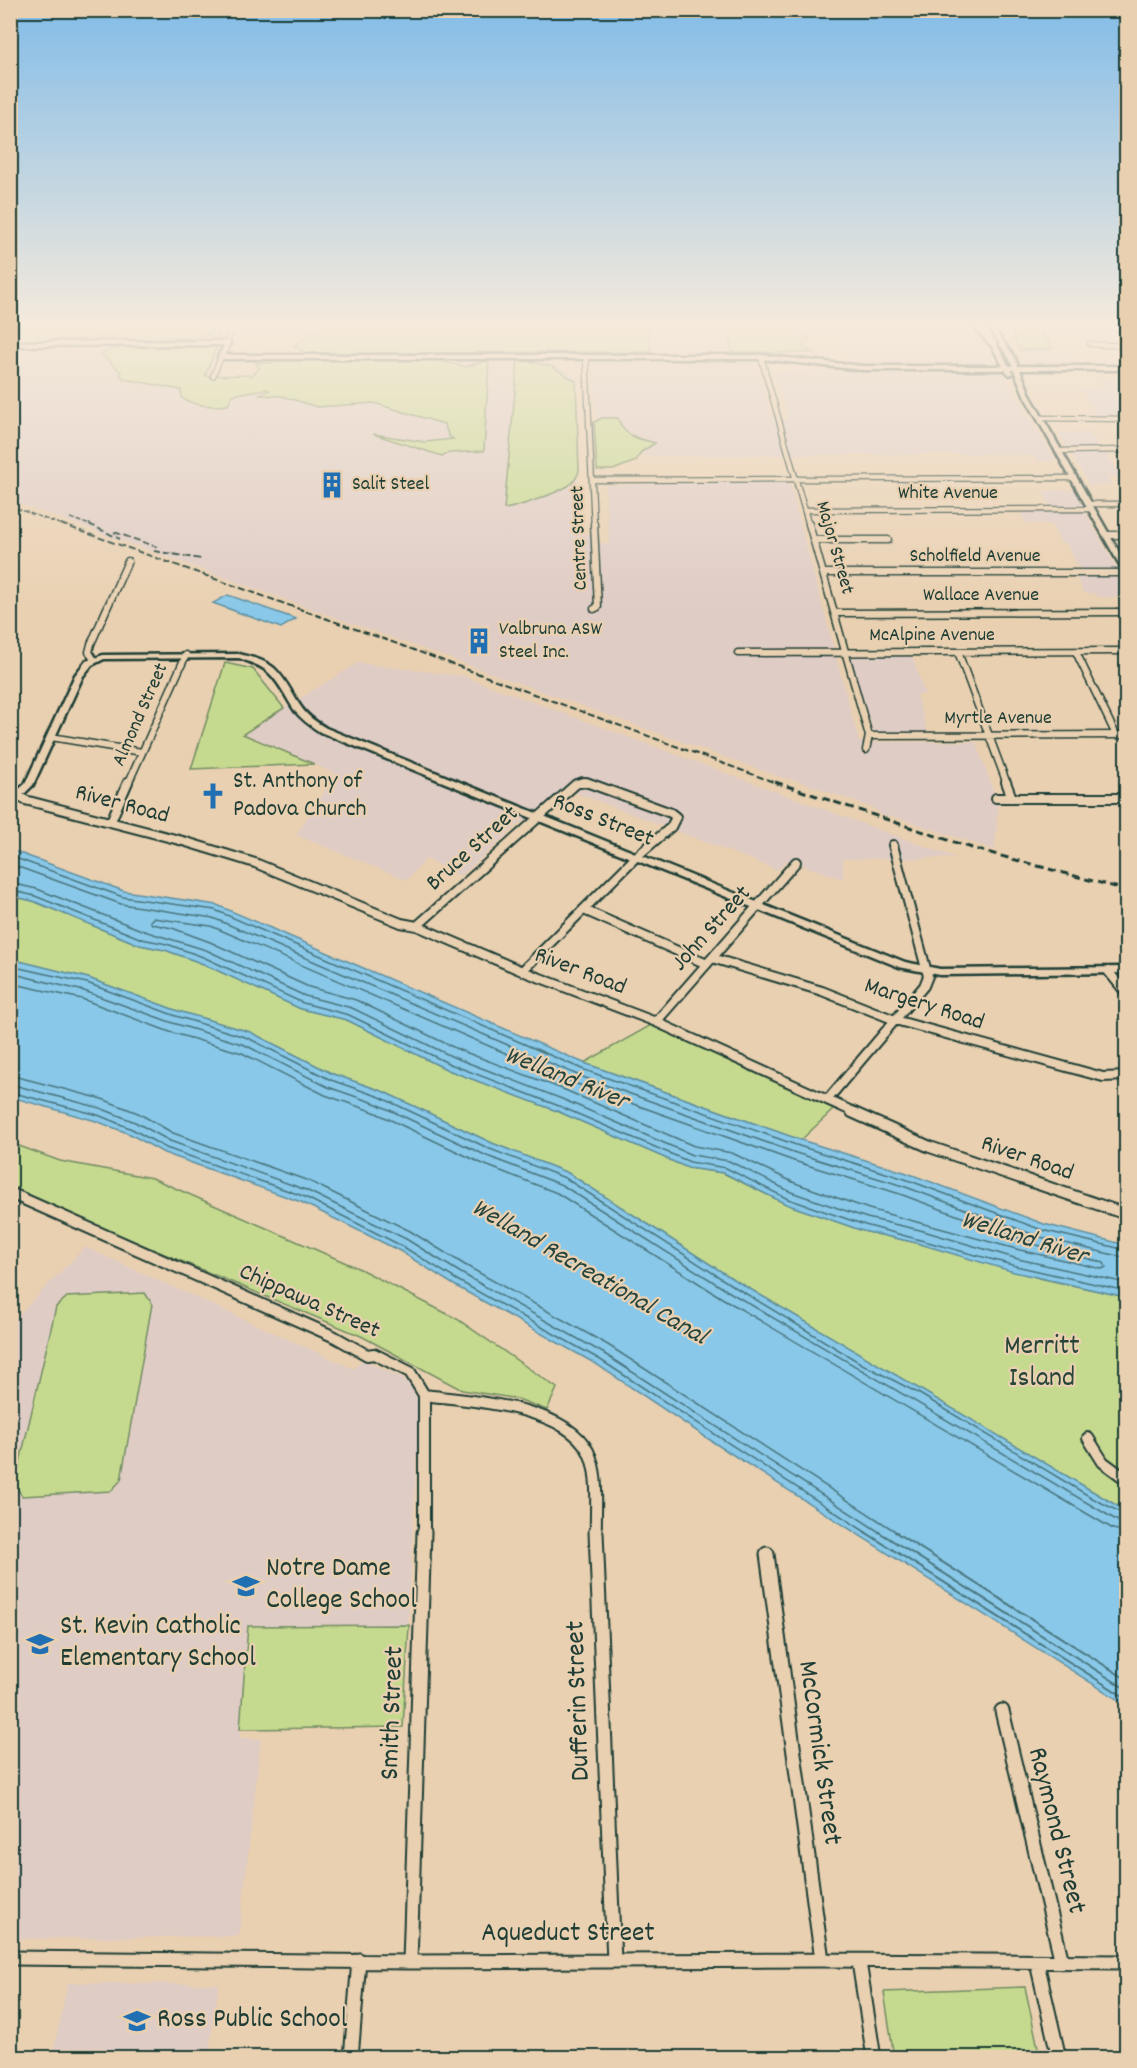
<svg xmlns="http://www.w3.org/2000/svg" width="1137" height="2068" viewBox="0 0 1137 2068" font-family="Dekko,sans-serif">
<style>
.built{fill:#dfccc5}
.green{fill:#c6da8f;stroke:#728c62;stroke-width:1.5}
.water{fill:#89c8e9;stroke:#5f90a1;stroke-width:1.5}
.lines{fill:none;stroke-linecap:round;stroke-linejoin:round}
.shore-far1{stroke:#49757c;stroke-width:1.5}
.shore{stroke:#49757c;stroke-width:2}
.stream{stroke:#5f90a1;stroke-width:1.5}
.street-far4-casing{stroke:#1f3d34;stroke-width:7}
.street-far3-casing{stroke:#1f3d34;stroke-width:9}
.street-far2-casing{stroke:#1f3d34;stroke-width:12}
.street-far1-casing{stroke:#1f3d34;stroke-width:14}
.street-casing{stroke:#1f3d34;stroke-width:17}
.secondary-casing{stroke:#1f3d34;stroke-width:5}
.highway-casing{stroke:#1f3d34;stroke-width:5}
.street-far4{stroke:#e9d0b1;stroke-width:4.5}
.street-far3{stroke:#e9d0b1;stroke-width:6}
.street-far2{stroke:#e9d0b1;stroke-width:8}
.street-far1{stroke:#e9d0b1;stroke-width:10}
.street{stroke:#e9d0b1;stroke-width:13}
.secondary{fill:#e9d0b1;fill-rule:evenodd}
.highway{fill:#e9d0b1;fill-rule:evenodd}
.rail-far2{stroke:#1f3d34;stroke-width:1.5;stroke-dasharray:5 2;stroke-linecap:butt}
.rail-far1{stroke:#1f3d34;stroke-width:2;stroke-dasharray:7 3;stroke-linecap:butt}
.rail{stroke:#1f3d34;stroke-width:3;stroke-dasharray:8 4.5;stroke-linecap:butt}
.labels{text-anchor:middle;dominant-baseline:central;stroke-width:4.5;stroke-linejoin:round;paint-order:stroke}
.far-poi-label{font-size:20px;fill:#1f3d34;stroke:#e9d0b1;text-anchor:start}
.far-street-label{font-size:20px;fill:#1f3d34;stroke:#e9d0b1}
.poi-label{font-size:24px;fill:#1f3d34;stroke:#e9d0b1;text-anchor:start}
.street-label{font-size:24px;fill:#1f3d34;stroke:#e9d0b1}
.water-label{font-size:26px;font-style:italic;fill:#24443d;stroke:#e9d0b1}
.near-park-label{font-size:28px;fill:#274539;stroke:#e9d0b1}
.near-poi-label{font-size:28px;fill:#1f3d34;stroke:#e9d0b1;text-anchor:start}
.near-street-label{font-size:28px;fill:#1f3d34;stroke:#e9d0b1}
</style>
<rect width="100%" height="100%" fill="#e9d0b1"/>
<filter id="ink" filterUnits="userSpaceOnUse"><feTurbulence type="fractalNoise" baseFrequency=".0167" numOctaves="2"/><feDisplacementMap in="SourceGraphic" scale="12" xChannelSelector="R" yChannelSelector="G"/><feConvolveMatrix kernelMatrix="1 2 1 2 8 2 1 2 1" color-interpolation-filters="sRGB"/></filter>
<g filter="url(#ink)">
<path class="built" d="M647,323H723L733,352H651Z
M835,323H969L990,347L997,364L1056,461H1037L1034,456L991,454L601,456L591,359H754L773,420H789L772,371H853Z
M217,346L205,376H277L283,360H518L541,362L569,371L578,379V532L590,535L591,544L609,543L605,485L789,482L859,742H976L998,804L995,850L899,818L883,816L875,809L798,781L780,777L11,501L10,347Z
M1069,349L1083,366H1031L1020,350Z
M1100,380L1126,381V416H1097L1081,389H1104Z
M1059,433H1090L1098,447H1067Z
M1070,452H1106L1120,476H1107L1112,485L1090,486Z
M1075,490L1083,506H1050L1043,491Z
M1021,512H1085L1118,570H1081L1066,543H1061L1051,524H1027Z
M1076,577H1123L1126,583V597H1097L1095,594L1084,593Z
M912,656L925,694L916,695L928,733H874L848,657Z
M358,663L463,676L956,858L843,859V879L787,860L778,870L569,790L538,818L521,822L461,876L426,859L407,880L296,835L336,774L243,733Z
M85,1247L354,1369L362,1360L400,1377L410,1384L416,1395L419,1409L403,1727L240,1729V1738L261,1739L239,1936L11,1939L10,1820L15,1797H11V1323Z
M68,1983L219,1984L208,2057H52Z"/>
<path class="green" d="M10,323H224L216,340L11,341Z
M321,323H647L651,352L305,353L294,346L319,328Z
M723,323H806L799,328L802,334L810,338L803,346L813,353L733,352Z
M1008,323H1035L1053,349L1020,350C1013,338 1015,333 1008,323Z
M217,346L205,376L253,375L259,368L256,363H272L278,360H437L466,367L489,360L484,451L448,453L442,456L373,434L425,442L453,439L449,436L444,424L374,403L317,407L282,396L260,395L269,390L265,389L232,395L228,405C214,407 193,406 182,398L181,390L125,379L120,375L121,372L101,354C119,341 192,346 217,346Z
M518,360L551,366L576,381L579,471C577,477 574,483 568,486C554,494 519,507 504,509Z
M602,418H618C624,437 637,438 655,443L641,452L636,461L613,470H597L594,422Z
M225,663L253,669L284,708L243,734L314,764L191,769Z
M10,896L33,901L140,945L165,950L201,963L301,1009L347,1020L448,1070L557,1111L688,1168L723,1173L786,1204L863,1231L917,1243L1039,1278L1126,1297V1511L733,1279L568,1173L492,1143L382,1091L333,1074L250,1032L178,1011L88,978L11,959Z
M651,1025L834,1109L801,1140L584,1063Z
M11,1143L60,1161L152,1178L360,1269L457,1319L557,1388L547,1410L518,1399L462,1390L361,1336L11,1190Z
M145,1293L152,1304L121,1480L111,1491L22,1496L17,1488L16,1479L56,1307L67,1297Z
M409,1625L403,1727L240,1729L248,1626Z
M1025,1987L1040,2057H894L884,1992Z"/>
<path class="water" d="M228,595L296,619L281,628L213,603Z
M11,850L124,891L217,905L584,1063L801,1140L907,1173L1044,1224L1126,1245V1297L1014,1272L917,1243L863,1231L786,1204L724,1173L688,1168L557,1111L448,1070L347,1020L301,1009L201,963L165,950L140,945L33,901L11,896Z
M11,959L88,978L178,1011L250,1032L333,1074L382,1091L492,1143L568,1173L733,1279L1126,1511V1705L716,1444L596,1364L454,1285L400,1251L301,1202L164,1153L130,1134L96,1121L11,1097Z"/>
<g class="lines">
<path class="shore-far1" d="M10,856L123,897L215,910L582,1069L799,1146L905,1179L1042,1230L1126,1250
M10,864L121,904L213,918L580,1076L796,1153L903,1186L1040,1237L1126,1258
M10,883L37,889L144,931L206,950L305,996L352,1008L453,1057L562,1099L692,1155L729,1161L791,1192L867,1218L920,1230L1018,1259L1126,1283
M10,890L35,896L142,939L167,944L203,957L303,1003L349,1015L450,1064L559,1106L690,1162L726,1168L788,1199L865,1225L1016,1266L1126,1291
M153,918L211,926L577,1084L794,1161L900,1194L1037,1245L1104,1263L1106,1267L1102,1269L1020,1250L869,1209L795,1183L732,1153L694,1146L565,1090L457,1049L356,1000L309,987L210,942L172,928L152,924L150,921Z
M10,966L87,983L176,1016L248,1038L331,1080L380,1097L490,1149L565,1178L730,1284L862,1364L918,1393L1094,1499L1126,1515
M10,973L84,991L173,1023L245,1045L328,1087L377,1104L487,1156L562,1185L726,1290L1118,1521L1126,1523
M10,983L82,999L170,1032L242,1053L325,1095L374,1112L483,1164L557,1193L722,1298L1113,1529L1126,1532
M10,1075L102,1099L138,1113L173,1133L309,1181L410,1231L465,1265L608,1345L898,1533
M10,1084L100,1108L135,1122L170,1141L306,1190L406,1239L461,1273L603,1353L881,1533
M10,1092L98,1115L132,1129L166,1148L303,1196L402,1246L457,1280L599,1359L867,1533"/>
<path class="shore" d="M865,1532L1126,1698
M879,1532L1126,1689
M895,1532L1126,1679"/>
<path class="stream" d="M10,341L192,338L208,335L217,323"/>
<g class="street-far4-casing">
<path id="street-far4" d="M227,343L235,323
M1090,344L1126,346
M586,357L594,526
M761,357L809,526
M213,376L221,357
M1041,418L1126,419
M1058,451L1126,450
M592,480L1074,478
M1089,504H1126
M805,510L1091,509"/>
</g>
<g class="street-far3-casing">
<path id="street-far3" d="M809,524L869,736L866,750
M1107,535H1126
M814,540H888
M824,573H1126
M594,609L598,607L594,524
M835,613L1126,612
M958,652L1007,784
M1076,652L1116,735
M738,653L1126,651
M94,660L89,652L91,644L128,561
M869,736L1126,735
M51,737L142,752
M128,784L186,655
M577,784H594"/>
</g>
<g class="street-far2-casing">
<path id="street-far2" d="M1006,782L1012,798
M16,794L25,800L183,841L255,863L401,923L417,926L522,971L656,1022L856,1113
M996,798H1126
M111,821L128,782
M584,910L707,964
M417,926L576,784L583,782
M712,958L822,991L895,1020L1103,1077L1126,1076
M522,971L636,857L671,827L676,817L671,813L586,782
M1108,971L1126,993
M656,1022L796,862
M828,1099L924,986L928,976L893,845"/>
</g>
<g class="street-far1-casing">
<path id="street-far1" d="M852,1112L930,1147L1126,1214
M10,1193L335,1337L367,1355L374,1354L410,1372L424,1395V1533
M424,1395C469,1401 564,1405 588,1451C600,1474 595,1508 596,1533
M1088,1438L1103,1462L1126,1479"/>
</g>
<g class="street-casing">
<path id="street" d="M596,1532L614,1961
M767,1554L822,1960
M1002,1711L1062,1962
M10,1958L410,1962L822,1960L1126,1962
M410,1962L424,1532
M859,1962L874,2058
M1037,1963L1059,2058
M351,2058L359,1960"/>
</g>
<g class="secondary-casing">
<path id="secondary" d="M976,323H981L991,335L1009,366H1013L1009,358L986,323H990L1015,358L1018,366H1126V370H1020L1031,397L1126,564V571L1122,569L1025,397L1014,370H1011L1013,373L1010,375L1005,370H862L761,359H221L218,357L224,345L10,346V342L227,341L230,343L225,355H761L862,366H1003L986,336Z
M239,654C251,657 264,660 274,668C286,679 292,694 301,707C307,716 316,722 326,728L905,962L940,969L1126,967V973L940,975L899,967L320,732C311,726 302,720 295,711C286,698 280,683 268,672C260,665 249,662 239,658L104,659L92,665L83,676L33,785L24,794L10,798V792L18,790L25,784L75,675L86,661L103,655Z"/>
</g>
<g class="highway-casing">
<path id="highway" d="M970,323H978L996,341V345H990Z"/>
</g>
<use href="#street-far4" class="street-far4"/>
<use href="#street-far3" class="street-far3"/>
<use href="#street-far2" class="street-far2"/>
<use href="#street-far1" class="street-far1"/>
<use href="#street" class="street"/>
<use href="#secondary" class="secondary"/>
<use href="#highway" class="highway"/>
<path class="rail-far2" d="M10,506L65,526
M70,518L93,526"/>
<path class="rail-far1" d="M61,524L392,642L779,784
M89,524L120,539
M114,532L157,547
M154,551L201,559"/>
<path class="rail" d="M775,782L972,848L1126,890"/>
</g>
</g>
<linearGradient id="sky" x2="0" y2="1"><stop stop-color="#82bce8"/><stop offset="0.53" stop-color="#f5eadc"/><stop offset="1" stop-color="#f5eadc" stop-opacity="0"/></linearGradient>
<rect width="1137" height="612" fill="url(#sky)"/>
<defs>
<g id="building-bare" transform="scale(2.07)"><path d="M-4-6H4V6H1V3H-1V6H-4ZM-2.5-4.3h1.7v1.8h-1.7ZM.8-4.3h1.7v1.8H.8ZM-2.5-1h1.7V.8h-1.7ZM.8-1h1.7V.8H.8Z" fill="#1f6fb2" stroke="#e9d0b1" stroke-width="2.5" paint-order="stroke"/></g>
<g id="church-bare" transform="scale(2.07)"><path d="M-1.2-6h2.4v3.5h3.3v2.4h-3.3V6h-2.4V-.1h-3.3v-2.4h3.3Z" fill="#1f6fb2" stroke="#e9d0b1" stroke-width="2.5" paint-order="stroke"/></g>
<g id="school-bare" transform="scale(2.07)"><path d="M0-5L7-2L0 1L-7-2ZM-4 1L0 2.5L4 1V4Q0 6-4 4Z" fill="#1f6fb2" stroke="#e9d0b1" stroke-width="2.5" paint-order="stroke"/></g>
</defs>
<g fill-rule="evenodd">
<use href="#building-bare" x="332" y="485"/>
<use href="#building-bare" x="479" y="641"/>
<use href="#church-bare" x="213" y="796"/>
<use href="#school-bare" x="246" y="1586"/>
<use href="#school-bare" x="40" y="1644"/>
<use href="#school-bare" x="137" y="2021"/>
</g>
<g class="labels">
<g class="far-poi-label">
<text x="352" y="485">Salit Steel</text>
<text x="499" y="630">Valbruna ASW<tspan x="499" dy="23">Steel Inc.</tspan></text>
</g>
<g class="far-street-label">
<text x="948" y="494">White Avenue</text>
<text transform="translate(580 538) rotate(-92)">Centre Street</text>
<text transform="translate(834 548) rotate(74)">Major Street</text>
<text x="975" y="557">Scholfield Avenue</text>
<text x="981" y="596">Wallace Avenue</text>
<text x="932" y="636">McAlpine Avenue</text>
<text transform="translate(141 715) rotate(-66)">Almond Street</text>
<text x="998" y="719">Myrtle Avenue</text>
</g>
<g class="poi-label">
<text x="233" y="782">St. Anthony of<tspan x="233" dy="28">Padova Church</tspan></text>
</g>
<g class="street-label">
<text transform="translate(122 805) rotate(15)">River Road</text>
<text transform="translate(603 821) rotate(22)">Ross Street</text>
<text transform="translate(473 849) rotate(-42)">Bruce Street</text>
<text transform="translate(712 929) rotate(-48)">John Street</text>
<text transform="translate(580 972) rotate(21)">River Road</text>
<text transform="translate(924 1005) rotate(18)">Margery Road</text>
<text transform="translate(1027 1159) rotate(19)">River Road</text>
<text transform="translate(309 1302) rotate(24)">Chippawa Street</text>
</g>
<g class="water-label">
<text transform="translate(566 1079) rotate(22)">Welland River</text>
<text transform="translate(1024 1239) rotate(17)">Welland River</text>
<text transform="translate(589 1273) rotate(30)">Welland Recreational Canal</text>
</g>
<g class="near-park-label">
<text x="1042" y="1348">Merritt<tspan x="1042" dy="32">Island</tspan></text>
</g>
<g class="near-poi-label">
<text x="266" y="1570">Notre Dame<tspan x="266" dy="32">College School</tspan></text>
<text x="60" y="1628">St. Kevin Catholic<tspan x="60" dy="32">Elementary School</tspan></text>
<text x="157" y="2021">Ross Public School</text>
</g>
<g class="near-street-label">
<text transform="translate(580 1701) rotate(-92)">Dufferin Street</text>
<text transform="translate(394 1713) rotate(-88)">Smith Street</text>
<text transform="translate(818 1753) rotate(82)">McCormick Street</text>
<text transform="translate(1055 1831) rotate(76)">Raymond Street</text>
<text x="568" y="1935">Aqueduct Street</text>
</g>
</g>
<rect width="1137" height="2068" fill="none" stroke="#e9d0b1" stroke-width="36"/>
<rect x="18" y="18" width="1101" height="2032" fill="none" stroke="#1f3d34" stroke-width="2" filter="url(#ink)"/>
</svg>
